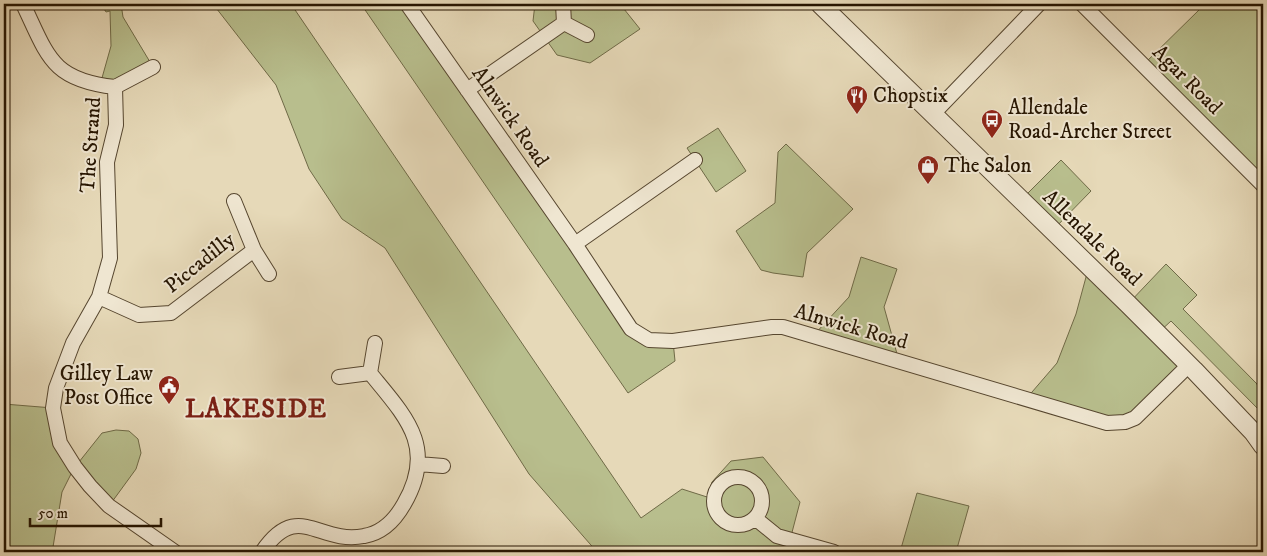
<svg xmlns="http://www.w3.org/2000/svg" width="1267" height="556" viewBox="0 0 1267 556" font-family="'IM FELL DW Pica',serif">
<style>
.green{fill:#b8be8d;stroke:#6f6a47}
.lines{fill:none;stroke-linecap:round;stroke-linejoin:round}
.minor-casing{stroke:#56462f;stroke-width:16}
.tertiary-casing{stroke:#56462f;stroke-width:20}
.minor{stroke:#efe6d1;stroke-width:14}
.tertiary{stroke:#efe6d1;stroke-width:18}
.labels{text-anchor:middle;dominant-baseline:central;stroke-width:4;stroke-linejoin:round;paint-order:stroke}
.street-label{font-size:21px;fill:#261501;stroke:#efe6d1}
.poi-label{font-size:21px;fill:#261501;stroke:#efe6d1;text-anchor:start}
.district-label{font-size:26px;font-weight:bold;letter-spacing:1px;fill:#7a1f14;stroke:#efe6d1}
</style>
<rect width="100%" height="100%" fill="#e6d9b8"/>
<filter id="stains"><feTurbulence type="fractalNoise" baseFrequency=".004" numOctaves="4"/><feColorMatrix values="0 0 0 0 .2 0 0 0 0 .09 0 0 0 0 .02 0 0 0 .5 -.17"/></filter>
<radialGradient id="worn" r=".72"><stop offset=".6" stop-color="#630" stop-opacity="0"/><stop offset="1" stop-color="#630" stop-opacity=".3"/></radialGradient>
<path class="green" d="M101,4H121L123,17L153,67L100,85L111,46L110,11L106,12Z
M213,4H291L641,518L682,489L707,497L712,482L731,461L763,457L800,502L790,540L834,552H597L529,474L385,248L342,219L309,169L276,85Z
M361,4H407L631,329L673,341L675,361L628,393Z
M535,4H620L640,29L590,63L557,55L533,21Z
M1197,4H1263V185L1143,65L1201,8Z
M718,128L746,171L716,192L687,148Z
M786,144L853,209L807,253L803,277L773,273L761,270L736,231L775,203L778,152Z
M1061,160L1091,191L1052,231L1021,200Z
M861,257L897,269L884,307L899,361L813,336L849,297Z
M1166,264L1197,295L1183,309L1257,384L1263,403V414L1171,321L1158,333L1189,365L1125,422L1026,399L1057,363L1076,314L1089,266L1128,304Z
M4,404L53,408L75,467L102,433L116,430L129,431L138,439L141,453L136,469L109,506L74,468L62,492L53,547L54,552H4Z
M917,493L969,506L956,552H900Z"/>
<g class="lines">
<g class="minor-casing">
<path id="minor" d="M23,4C48,56 51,80 115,87L116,125L107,162L110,258L99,297L73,343L56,388L53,408L60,443L75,467L90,486L109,506L175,552
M407,4L575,244L631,329L649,340L673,341L772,327H783L1107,423L1125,422L1135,418L1189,365
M563,4L564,23L587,35
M1082,4L1263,185
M115,87L153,67
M467,90L564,23
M933,114L1039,4
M575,244L695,160
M254,250L269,274
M99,297L139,315L171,313L254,250L234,201
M339,377L370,373L375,343
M418,464L443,466
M714 501a24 24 0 1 1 48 0a24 24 0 1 1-48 0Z
M755,518L777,536L834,552
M262,552C298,499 318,545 364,536C382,533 395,520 404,504C437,447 406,417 370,373"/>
</g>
<g class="tertiary-casing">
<path id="tertiary" d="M820,4L1128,304L1194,370L1253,432L1263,446"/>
</g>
<use href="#minor" class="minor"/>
<use href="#tertiary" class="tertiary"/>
</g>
<defs>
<g id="restaurant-pin" transform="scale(1.125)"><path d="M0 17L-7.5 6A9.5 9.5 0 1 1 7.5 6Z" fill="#8f2418" stroke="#efe6d1"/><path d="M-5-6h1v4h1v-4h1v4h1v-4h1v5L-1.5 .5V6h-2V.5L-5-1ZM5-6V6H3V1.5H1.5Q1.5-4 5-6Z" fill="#fff"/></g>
<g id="bus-pin" transform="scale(1.125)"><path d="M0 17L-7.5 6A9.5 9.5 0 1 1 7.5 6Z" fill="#8f2418" stroke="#efe6d1"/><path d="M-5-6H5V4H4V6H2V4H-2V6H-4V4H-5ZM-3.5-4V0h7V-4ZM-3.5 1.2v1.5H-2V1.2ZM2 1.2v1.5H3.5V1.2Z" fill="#fff"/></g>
<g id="shop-pin" transform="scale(1.125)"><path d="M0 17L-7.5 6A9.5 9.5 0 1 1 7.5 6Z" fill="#8f2418" stroke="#efe6d1"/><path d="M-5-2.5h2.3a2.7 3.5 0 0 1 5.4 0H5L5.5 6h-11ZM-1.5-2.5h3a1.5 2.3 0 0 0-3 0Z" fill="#fff"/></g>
<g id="civic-pin" transform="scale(1.125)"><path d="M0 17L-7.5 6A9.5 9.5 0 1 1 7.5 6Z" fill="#8f2418" stroke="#efe6d1"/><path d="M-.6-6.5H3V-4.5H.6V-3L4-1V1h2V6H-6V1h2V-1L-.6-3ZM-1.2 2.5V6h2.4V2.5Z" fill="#fff"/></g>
</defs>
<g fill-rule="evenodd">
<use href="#restaurant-pin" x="857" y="96"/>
<use href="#bus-pin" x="992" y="120"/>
<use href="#shop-pin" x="928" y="166"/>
<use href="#civic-pin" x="169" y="386"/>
</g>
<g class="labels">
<g class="street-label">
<text transform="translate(1187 80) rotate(45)">Agar Road</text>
<text transform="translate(510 117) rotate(55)">Alnwick Road</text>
<text transform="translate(91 145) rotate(-86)">The Strand</text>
<text transform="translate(1092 238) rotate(44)">Allendale Road</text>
<text transform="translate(200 263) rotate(-39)">Piccadilly</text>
<text transform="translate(851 327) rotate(16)">Alnwick Road</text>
</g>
<g class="poi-label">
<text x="873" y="96">Chopstix</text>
<text x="1008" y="108">Allendale<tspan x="1008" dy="24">Road-Archer Street</tspan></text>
<text x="944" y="166">The Salon</text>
<text x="153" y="374" text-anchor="end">Gilley Law<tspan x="153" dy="24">Post Office</tspan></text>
</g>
<g class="district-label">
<text x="256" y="409">LAKESIDE</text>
</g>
</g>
<rect width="1267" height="556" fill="none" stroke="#e6d9b8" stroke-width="20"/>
<rect x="5" y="5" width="1257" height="546" fill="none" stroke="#261501" stroke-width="2.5"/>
<rect x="10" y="10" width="1247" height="536" fill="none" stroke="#261501"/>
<path d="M30 518v8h131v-8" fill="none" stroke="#261501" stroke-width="2.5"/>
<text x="38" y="518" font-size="15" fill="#261501" stroke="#efe6d1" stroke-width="4" paint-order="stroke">50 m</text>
<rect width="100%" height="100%" filter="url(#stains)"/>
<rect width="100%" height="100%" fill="url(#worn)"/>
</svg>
